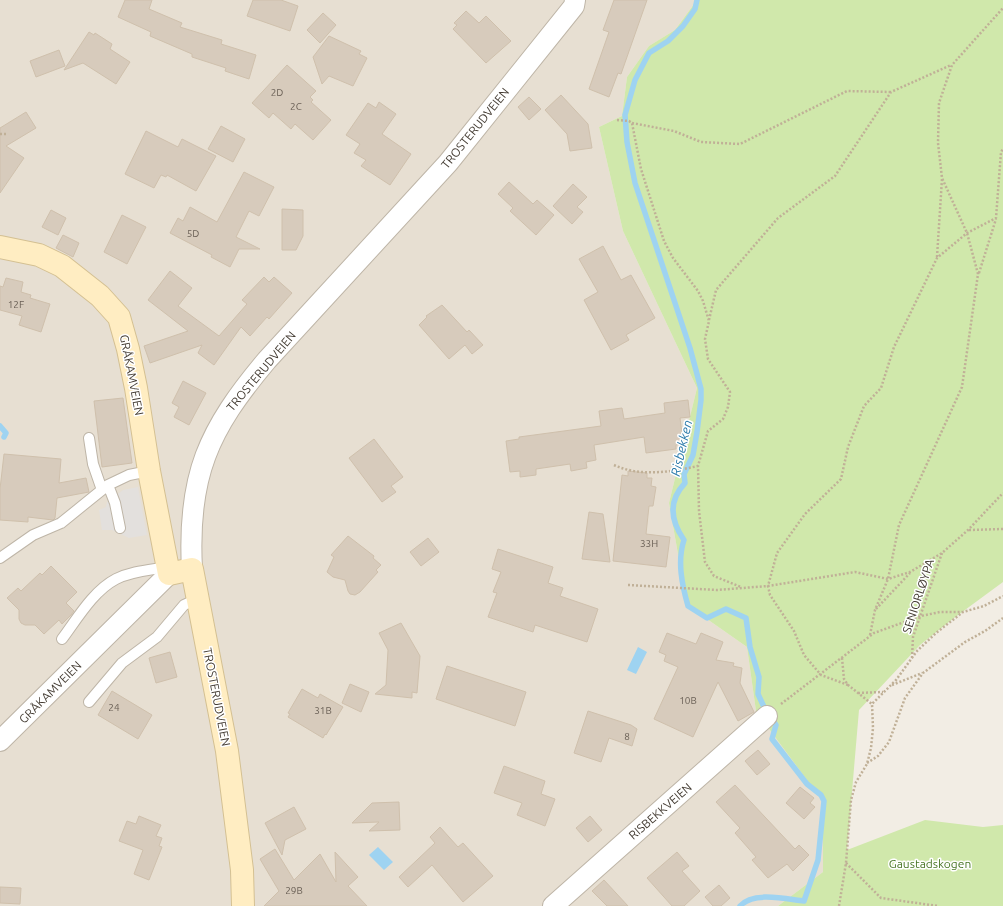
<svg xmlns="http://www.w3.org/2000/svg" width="1003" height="906" viewBox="0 0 1003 906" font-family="Ubuntu,sans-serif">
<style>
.residential{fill:#e7dfd2}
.green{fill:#d0e8ab}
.parking{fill:#e3e0dd}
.water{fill:#9ed3f1}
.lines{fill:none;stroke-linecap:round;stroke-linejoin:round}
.stream{stroke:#9ed3f1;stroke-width:5.5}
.building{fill:#d7cbbc;stroke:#cfc0ac}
.lane-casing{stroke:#beb5a7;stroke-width:12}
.street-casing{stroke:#beb5a7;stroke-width:22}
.secondary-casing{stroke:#d4c092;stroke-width:24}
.path{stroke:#c0b097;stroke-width:2.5;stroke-dasharray:2 2;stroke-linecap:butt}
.lane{stroke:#fff;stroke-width:10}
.street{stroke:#fff;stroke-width:20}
.secondary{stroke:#ffedc2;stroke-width:22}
.labels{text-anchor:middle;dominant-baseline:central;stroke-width:3;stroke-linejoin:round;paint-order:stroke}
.number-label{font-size:10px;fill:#6a6056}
.street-label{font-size:12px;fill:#453d34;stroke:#fff}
.park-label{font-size:12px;fill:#497726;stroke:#fff}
.water-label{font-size:13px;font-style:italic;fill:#2a7aaa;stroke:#fff}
</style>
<rect width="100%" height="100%" fill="#f2ede4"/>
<path class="residential" d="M0,0H697L675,30L649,46L627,77L622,116L599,127L623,231L697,388L669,503L687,605L747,647L756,711L823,802V872L778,906H0Z"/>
<path class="green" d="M697,0H1003V582L954,618L920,645L859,710L847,850L925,820L983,827L1003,825V906H778L823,872V802L756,711L747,647L687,605L669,503L697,388L623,231L599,127L622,116L627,77L649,46L675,30Z"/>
<path class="parking" d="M138,487L147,535L129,538L112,530H102L99,510L106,507L107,502L123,490Z"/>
<path class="water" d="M638,647L647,652L636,674L627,670Z
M378,847L393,862L384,870L369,855Z"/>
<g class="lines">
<path class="stream" d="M697,0L695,9L683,26L668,41L649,53L635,80L625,115L627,142L635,183L690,348L701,389V400L697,432L693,455L684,474L685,483C668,501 670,520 684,540C677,561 682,585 688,606L707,618L726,609L746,618L750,647L759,677L758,694L764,707L776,725L772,739L807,784L821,795L824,801L818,860L804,901C786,899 753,891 740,906
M0,426L6,433L4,437"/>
</g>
<path class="building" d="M125,0H152L149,9L182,23L180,27L222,40L221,44L256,55L249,79L225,71L226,68L192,57V54L150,36L151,32L118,17Z
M253,0H281L298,6L290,31L247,16Z
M614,0H647L621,74L618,73L609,97L589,89L609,32L603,30Z
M466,11L479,23L486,16L511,41L486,63L453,29L457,25L454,23Z
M323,13L336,25L320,43L307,30Z
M89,32L94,35L95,33L112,44L110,49L130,62L116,84L83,63L64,70Z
M329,36L361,51L359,54L367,58L353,86L329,76L322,84L313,57Z
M59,50L65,66L36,77L30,61Z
M287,65L316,91L310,97L313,100L311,102L331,120L313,140L295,124L291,129L273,113L269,118L252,103Z
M561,95L588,124L592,148L570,151L567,134L545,110Z
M529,97L541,109L529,120L518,107Z
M379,102L396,114L382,134L411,154L390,185L361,166L366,160L354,153L360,144L346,135L368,103L376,108Z
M26,112L36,128L6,146L24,158L0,193V128Z
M221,126L245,139L233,162L208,149Z
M146,131L178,147L182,139L216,156L196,191L167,175L166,177L161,175L154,188L125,174Z
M244,172L274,187L259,216L249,211L236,237L260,249H239L230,267L211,257L212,255L170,233L178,218L183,221L190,207L217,222Z
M509,182L533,204L537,200L554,215L536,235L510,211L513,208L498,194Z
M573,184L587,197L577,207L583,212L572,224L553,206Z
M282,209L303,210V236L296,250H282Z
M51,210L66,218L58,235L42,227Z
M122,215L146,227L127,264L104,252Z
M63,235L79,243L73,257L56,248Z
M603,246L621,280L631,275L655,318L626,335L629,340L611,350L584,300L598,292L579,259Z
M170,271L192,288L178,306L219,336L247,304L242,300L264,277L269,282L274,277L292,293L269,319L267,317L250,336L241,327L214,365L198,353L202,345L150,363L144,346L188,331L148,300Z
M6,278L23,282L21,292L31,295L30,298L50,304L41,332L19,325L22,316L0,310V286L3,287Z
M442,305L467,332L469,330L483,345L472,354L465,345L449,359L419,325L427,317L426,316Z
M183,381L206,393L189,425L174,417L179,407L172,403Z
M123,398L132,463L102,467L94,401Z
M688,400L690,417L680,418L683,441L682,444L676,445V449L646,453L644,437L594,445L596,460L586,462L587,468L571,471L570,464L536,469V475L520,477V471L510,472L506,441L519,439V437L601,426L599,411L622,408L624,419L665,413L664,403Z
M374,439L403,477L391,486L396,492L382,502L349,458Z
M4,454L61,459L59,483L86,478L89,492L57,498L55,518L53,520L28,517V522L0,520V489Z
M628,471L647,473V478H652L651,486L656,487L653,506H649L646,534L670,537L666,567L613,561L622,475L628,476Z
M589,512L603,514L610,562L582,559Z
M348,536L374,556L373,558L381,565L376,570L378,572L360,592L355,595L350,594L348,591L345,580L333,577L327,572L334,557L331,555Z
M428,538L439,552L421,566L410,552Z
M498,549L553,567L548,583L563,588L560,596L598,609L587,642L535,625L533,632L488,617L497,593L493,592L501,572L492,569Z
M51,566L77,592L66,603L74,611L71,615L62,624L59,620L44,634L35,625H25L21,623L19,619V610L7,598L18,588L21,591L40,573L42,575Z
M401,623L420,656L417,693L412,692V698L375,694L386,685L388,650L379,633Z
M667,633L696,644L701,633L723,642L716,660L734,663L733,666L742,668L740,683L754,712L738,721L718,682L693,737L654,719L678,667L664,661L666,655L659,652Z
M170,652L177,677L156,683L149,658Z
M447,666L526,692L515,726L436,699Z
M350,684L369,692L361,712L342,703Z
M302,689L318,698L320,694L343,707L326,735L325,734L323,738L288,717L290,714L288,713Z
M112,691L152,715L138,739L98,715Z
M588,711L631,725L637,729L632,746L609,738L601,762L574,753Z
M758,750L770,764L757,775L745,761Z
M504,766L545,781L541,794L555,799L545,826L517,815L522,803L494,793Z
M735,785L795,849L799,845L809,855L793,871L787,864L768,878L752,860L756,857L735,833L740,828L716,802Z
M800,787L814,798L810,803L815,807L804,819L786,803Z
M399,802L400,830L369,831L379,822L352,823L372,803Z
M294,807L306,829L285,840L282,855L265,823Z
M139,816L161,825L156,836L162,838L159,846L162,847L149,880L134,874L143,850L119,841L127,821L136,824Z
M590,816L602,830L588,842L576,828Z
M440,827L458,847L463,843L493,876L463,902L432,865L408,887L399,877L435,843L430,837Z
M275,849L294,880L320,854L336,882L335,852L358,877L348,886L367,906H264L279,891L260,859Z
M677,852L689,866L682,871L700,891L684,906H672L647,878Z
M604,880L628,906H607L592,891Z
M719,885L730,898L721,906H713L705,897Z
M0,887L21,888L20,904L0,903Z"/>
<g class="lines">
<g class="lane-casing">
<path id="lane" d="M89,438L93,464L102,490
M108,485L115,503L120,528
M0,558L33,535L61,523L108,485L129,475L149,471
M62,639C77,619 93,591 116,579C132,571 150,570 167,567
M89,702L122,663L157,637L184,605L197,599"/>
</g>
<g class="street-casing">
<path id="street" d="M192,569C187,476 208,430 267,360L448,163L574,6L575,0
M0,741L169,574
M553,906L767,716"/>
</g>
<g class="secondary-casing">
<path id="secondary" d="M0,247L39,255L62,266L100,296L119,317L128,349L136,388L149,471L169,574L192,569L227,751L242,870L243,906"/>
</g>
<path class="path" d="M617,120L629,121L632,123L641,169L664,241L673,258L698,291L703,301L709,321L705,339L708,359L730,392L728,407L723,419L708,431L698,466L699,511L705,562L714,576L741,587
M632,123L674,131L701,142L740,144L847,91L891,92
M0,134H7
M937,257L942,179
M979,273L996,219
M709,320L716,290L778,218L835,176L891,92L951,65
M614,465C640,477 671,472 698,466
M969,530L1003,529
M628,585L717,590L768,586L855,572L888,579L910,572L942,553L968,530L1003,493
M876,609L910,573
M870,635L875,610L888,579L899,525L962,387L978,274L967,233L942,178L938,143L939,103L952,65L1003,8
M842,658L844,679L848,685L872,704
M912,658L913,637L942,553
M848,685L821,675L804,655L794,631L770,595L768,586L777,553L805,514L841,479L848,447L864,406L881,388L894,347L937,258L967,233L996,218L1001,152L1003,149
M892,685L922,673
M858,693L883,692
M781,704L874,633L921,616L940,612H962
M867,763L878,756L889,742L905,698L923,673L965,642L985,631L1003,618
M846,863L881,898L938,906
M839,906L846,863L851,800L856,782L867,764L871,748L873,728L872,704L896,680L917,651L936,633L963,612L984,606L1003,596"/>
<use href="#lane" class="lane"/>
<use href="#street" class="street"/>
<use href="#secondary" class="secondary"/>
</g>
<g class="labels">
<g class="number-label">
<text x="277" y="92">2D</text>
<text x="296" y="106">2C</text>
<text x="193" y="233">5D</text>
<text x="16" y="304">12F</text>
<text x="649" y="543">33H</text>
<text x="688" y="700">10B</text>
<text x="114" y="707">24</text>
<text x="323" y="710">31B</text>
<text x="627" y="736">8</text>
<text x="294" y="890">29B</text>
</g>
<g class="street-label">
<text transform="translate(475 128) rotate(-51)">TROSTERUDVEIEN</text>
<text transform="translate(261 371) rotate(-50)">TROSTERUDVEIEN</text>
<text transform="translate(132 375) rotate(79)">GRÅKAMVEIEN</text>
<text transform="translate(918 596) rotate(-72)">SENIORLØYPA</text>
<text transform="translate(50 692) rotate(-45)">GRÅKAMVEIEN</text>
<text transform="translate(217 697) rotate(79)">TROSTERUDVEIEN</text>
<text transform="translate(660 811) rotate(-41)">RISBEKKVEIEN</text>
</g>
<g class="park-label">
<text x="930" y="863">Gaustadskogen</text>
</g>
<g class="water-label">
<text transform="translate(681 448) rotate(-77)">Risbekken</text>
</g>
</g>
</svg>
